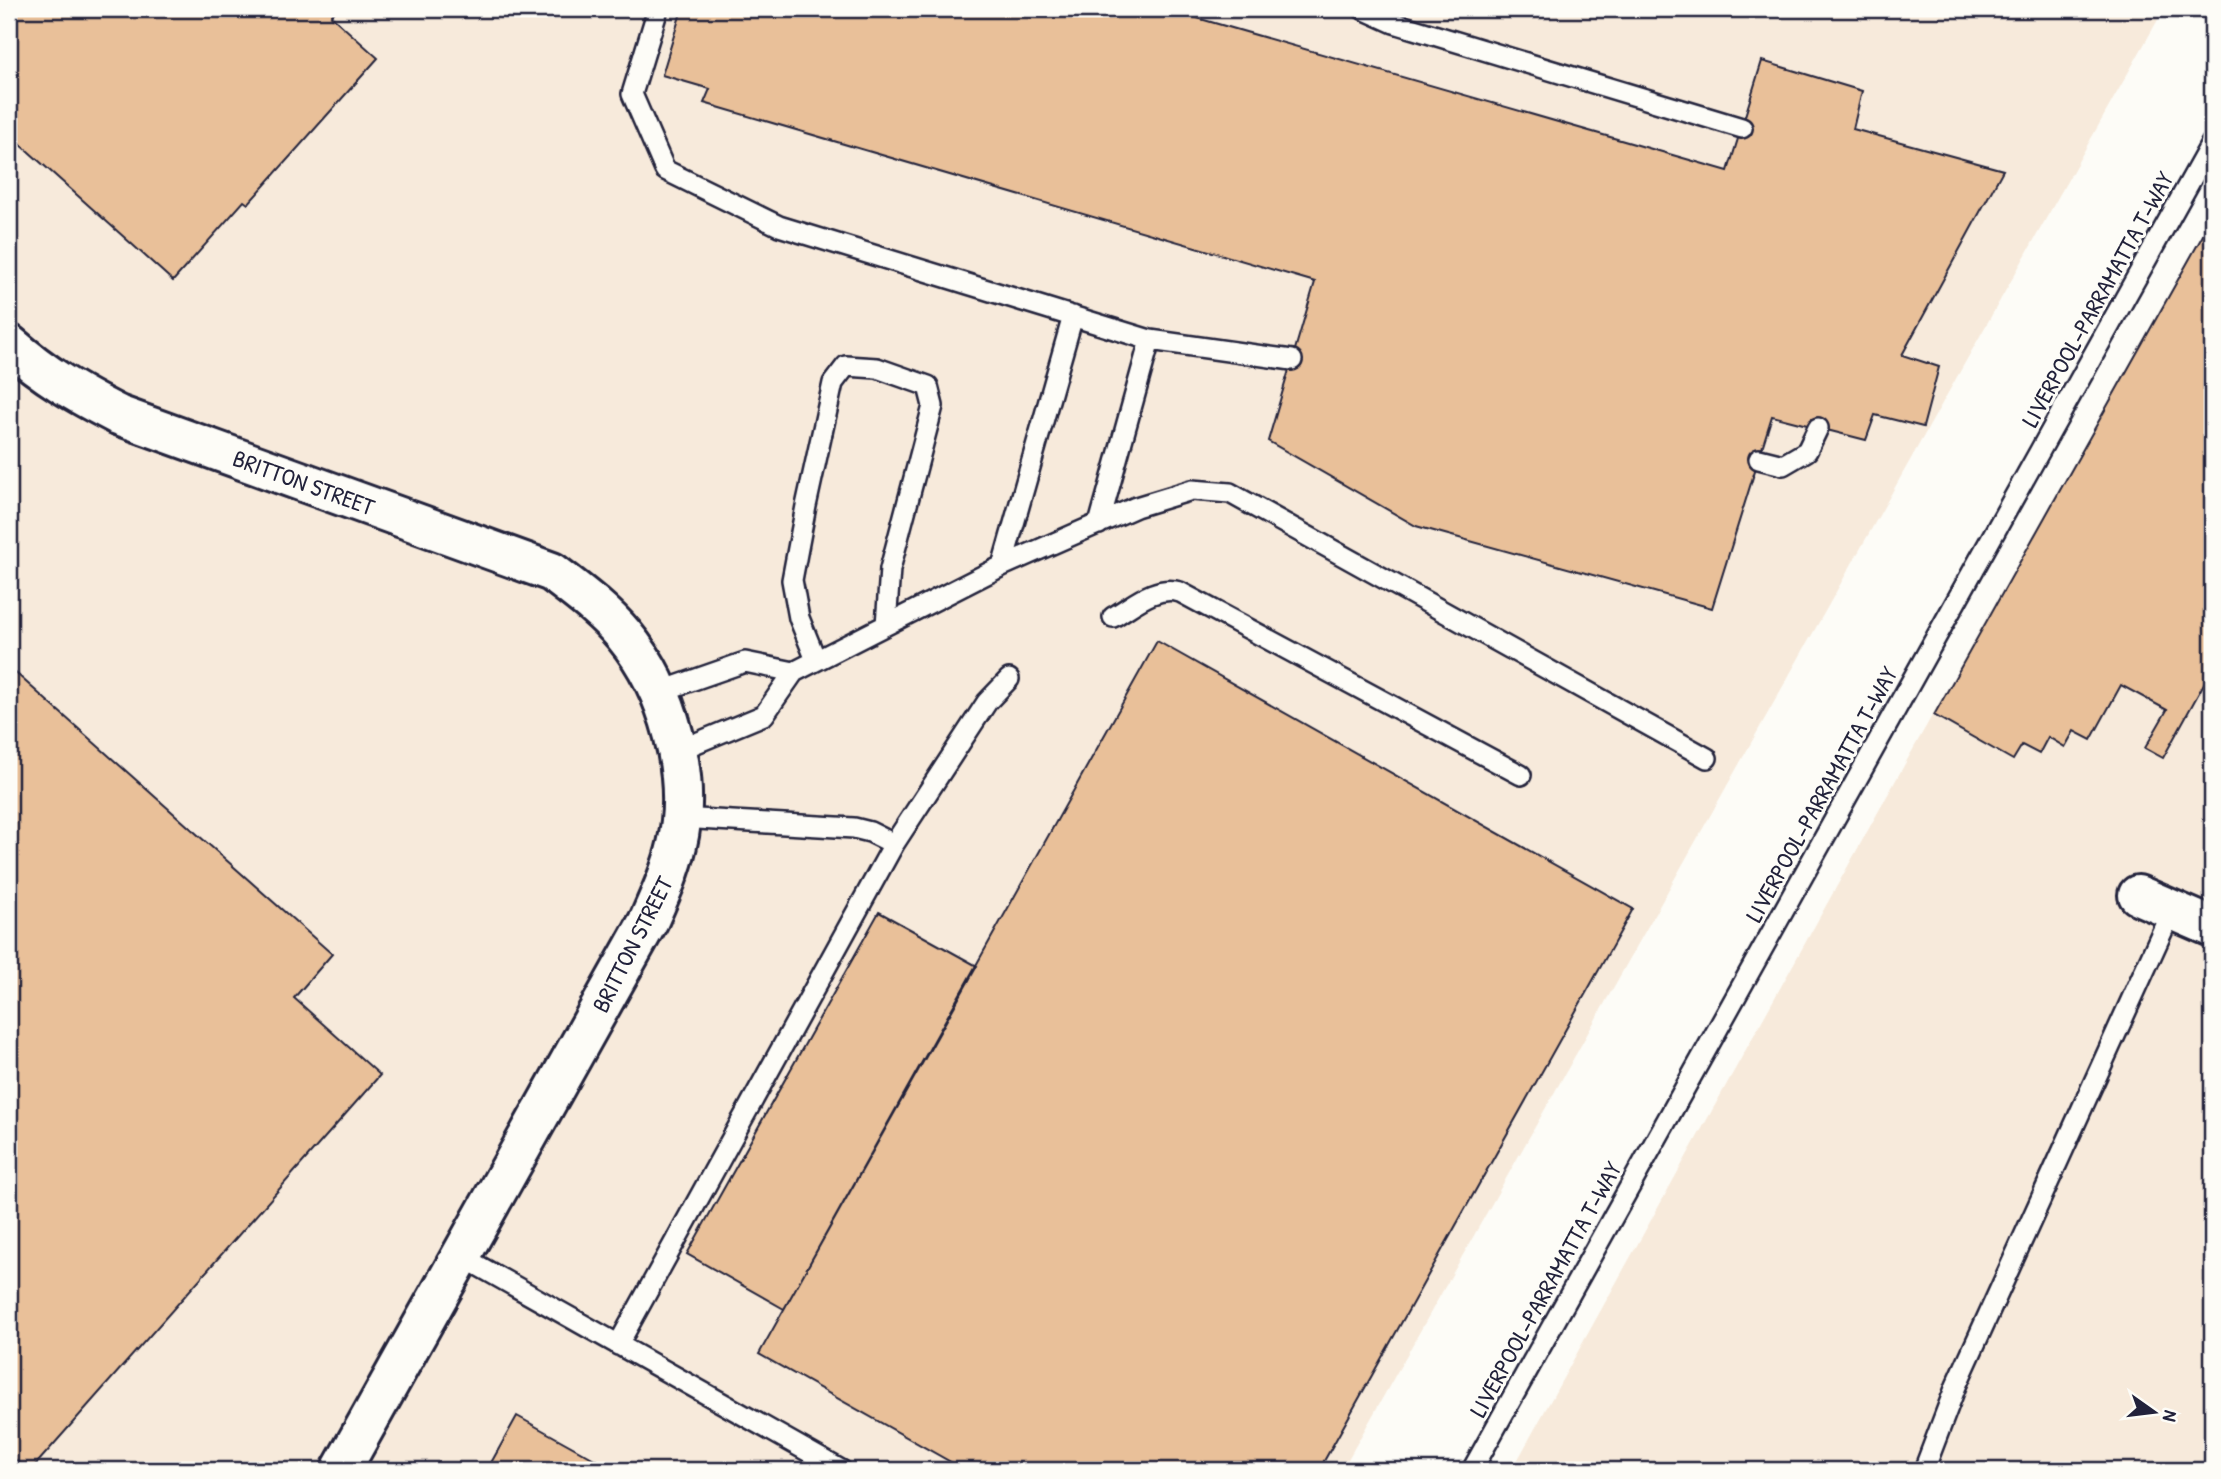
<svg xmlns="http://www.w3.org/2000/svg" width="2221" height="1479" viewBox="0 0 2221 1479" font-family="'Patrick Hand',sans-serif">
<style>
.built{fill:#f7eadb}
.building{fill:#e9c099;stroke:#22223b;stroke-width:2}
.lines{fill:none;stroke-linecap:round;stroke-linejoin:round}
.lane-casing{stroke:#22223b;stroke-width:24}
.street-casing{stroke:#22223b;stroke-width:44}
.lane{stroke:#fdfcf7;stroke-width:19}
.street{stroke:#fdfcf7;stroke-width:38}
.labels{text-anchor:middle;dominant-baseline:central;stroke-width:6;stroke-linejoin:round;paint-order:stroke}
.street-label{font-size:24px;fill:#22223b;stroke:#fdfcf7}
</style>
<rect width="100%" height="100%" fill="#fdfcf7"/>
<filter id="ink" filterUnits="userSpaceOnUse"><feTurbulence type="fractalNoise" baseFrequency=".0143" numOctaves="2"/><feDisplacementMap in="SourceGraphic" scale="14" xChannelSelector="R" yChannelSelector="G"/><feConvolveMatrix kernelMatrix="1 2 1 2 8 2 1 2 1" color-interpolation-filters="sRGB"/></filter>
<g filter="url(#ink)">
<path class="built" d="M9,9H2164L1342,1470H9Z
M2212,217V1470H1512L1897,778Z"/>
<path class="building" d="M9,9H337L331,16L378,58L248,204L244,201L173,281L9,134Z
M682,9H1166L1728,171L1762,61L1862,91L1853,129L2003,170L1902,355L1939,367L1923,427L1875,415L1866,440L1772,416L1712,608L1416,526L1268,441L1315,282L704,103L710,89L662,75Z
M2212,219V669L2163,758L2145,748L2167,710L2121,685L2091,740L2074,731L2065,747L2048,737L2039,754L2022,745L2013,760L1934,715Z
M1157,641L1633,909L1319,1470H965L759,1354Z
M9,667L332,954L294,998L380,1075L31,1470H27L9,1454Z
M879,912L977,966L784,1309L687,1254Z
M517,1416L614,1470H487Z"/>
<g class="lines">
<g class="lane-casing">
<path id="lane" d="M658,9L632,94L665,170L779,226L1150,340L1292,360
M1363,9L1394,23L1742,128
M1759,459L1783,465L1807,451L1818,428
M1099,524L1150,340
M1002,566L1073,316
M1113,617C1134,605 1155,585 1180,592L1521,775
M816,660L799,618L792,580L806,506L833,383L846,366L877,368L928,386L933,406L890,569L886,625
M659,692L745,662L794,672
M677,751L764,715L794,672L1002,566L1136,507L1192,490L1230,493L1707,758
M680,818L854,828L870,832L894,844
M461,1256L841,1470
M618,1345L894,844L987,702L1009,679
M1472,1470L2212,142
M1924,1470L1956,1386L2172,910"/>
</g>
<g class="street-casing">
<path id="street" d="M9,344C46,376 75,393 118,415L552,572C578,592 603,610 624,635C669,689 693,776 677,845C671,871 660,895 649,920L341,1470
M2138,895L2212,927"/>
</g>
<use href="#lane" class="lane"/>
<use href="#street" class="street"/>
</g>
</g>
<g class="labels">
<g class="street-label">
<text transform="translate(2097 299) rotate(-61)">LIVERPOOL–PARRAMATTA T-WAY</text>
<text transform="translate(304 482) rotate(20)">BRITTON STREET</text>
<text transform="translate(1821 794) rotate(-61)">LIVERPOOL–PARRAMATTA T-WAY</text>
<text transform="translate(632 944) rotate(-63)">BRITTON STREET</text>
<text transform="translate(1545 1289) rotate(-61)">LIVERPOOL–PARRAMATTA T-WAY</text>
</g>
</g>
<rect width="2221" height="1479" fill="none" stroke="#fdfcf7" stroke-width="35"/>
<rect x="18" y="18" width="2186" height="1444" fill="none" stroke="#22223b" stroke-width="2.5" filter="url(#ink)"/>
<g transform="translate(2154 1412) rotate(104)" stroke="#fdfcf7" stroke-width="5" paint-order="stroke">
<path d="M0-5L12 26L0 18L-12 26Z" fill="#22223b"/>
<text y="-10" font-size="19" font-weight="bold" text-anchor="middle" fill="#22223b">N</text>
</g>
</svg>
